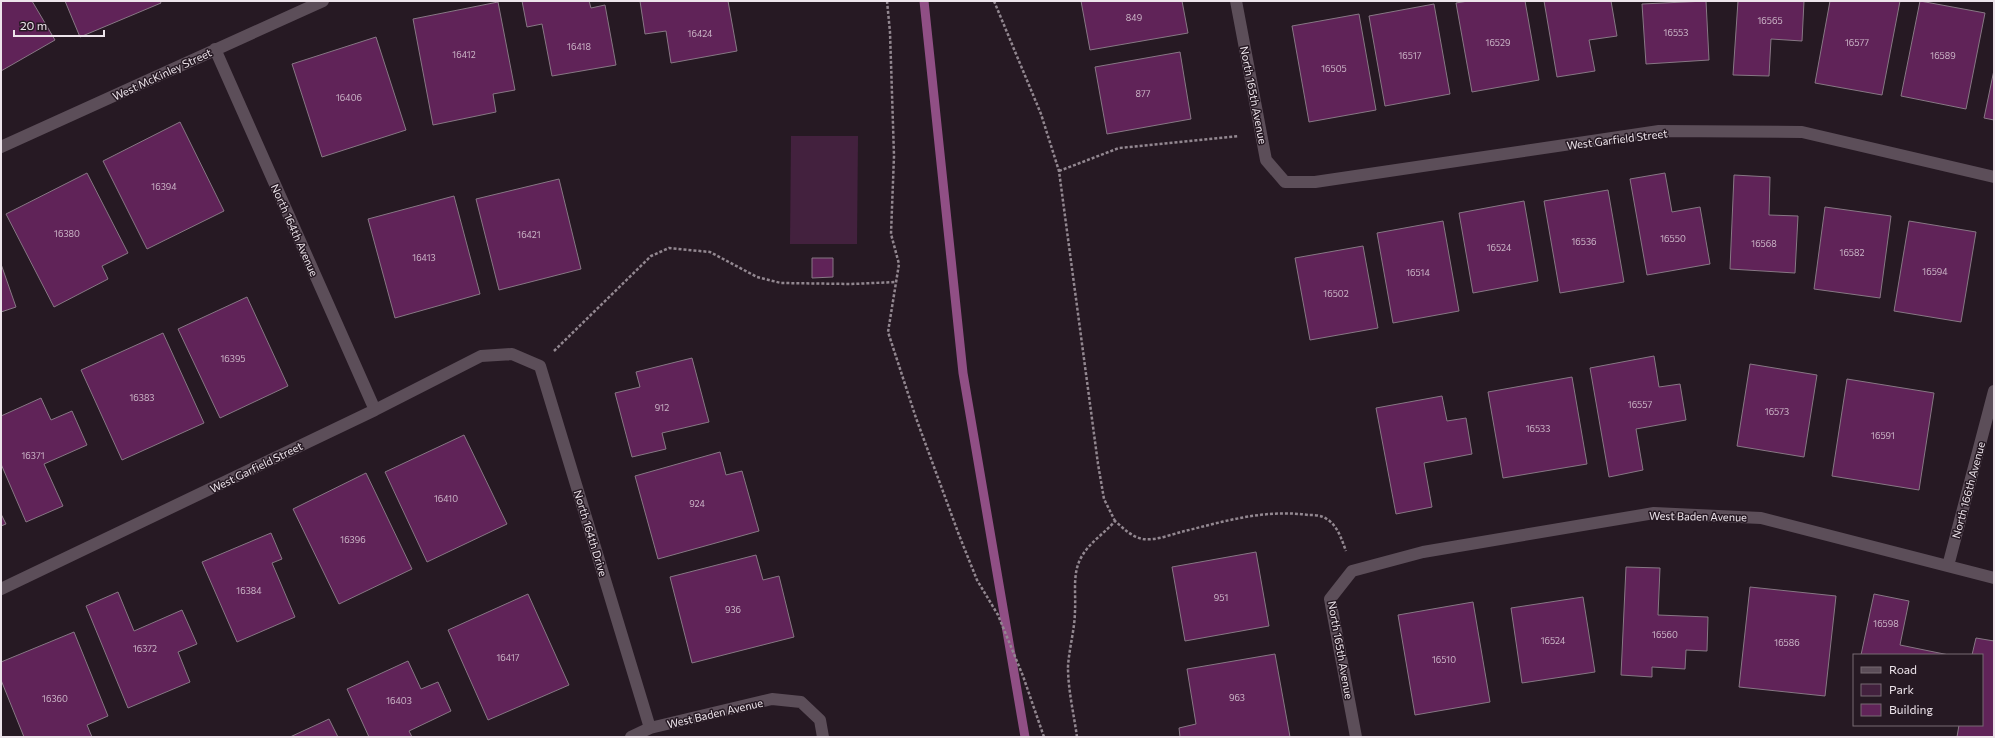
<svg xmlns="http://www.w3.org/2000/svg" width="1995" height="738" viewBox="0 0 1995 738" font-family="Commissioner,sans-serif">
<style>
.green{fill:#43213e}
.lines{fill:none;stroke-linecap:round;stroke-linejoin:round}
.stream{stroke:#904f85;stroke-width:9}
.building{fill:#602358;stroke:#877784}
.path{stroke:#928790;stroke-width:2.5;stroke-dasharray:3 2;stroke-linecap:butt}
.minor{stroke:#5c4e59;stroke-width:12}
.labels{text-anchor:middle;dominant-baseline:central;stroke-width:3;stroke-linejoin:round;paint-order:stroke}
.number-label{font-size:9px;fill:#cab4c6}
.street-label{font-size:11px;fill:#ede4eb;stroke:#261923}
</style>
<rect width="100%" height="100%" fill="#261923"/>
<path class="green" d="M791,136H858L857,244H790Z"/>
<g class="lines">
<path class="stream" d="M924,1L963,373L1025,737"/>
</g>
<path class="building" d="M1,1H32L55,40L1,71Z
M65,1H160L161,3L80,37Z
M522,1H589L591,8L605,5L616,65L552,76L542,24L527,27Z
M640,1H728L737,51L671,63L666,31L645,34Z
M1081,1H1182L1188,33L1090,50Z
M1468,1H1525L1539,80L1472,92L1456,3Z
M1544,1H1611L1617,36L1589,40L1595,71L1557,77Z
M1706,1L1709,60L1646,64L1642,4Z
M1738,1H1804L1802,41L1771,39L1769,76L1733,75Z
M1830,1H1900L1882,95L1815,83Z
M1920,1L1985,13L1966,109L1901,96Z
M498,2L515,90L493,94L496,112L433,125L413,19Z
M1434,4L1450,94L1385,106L1369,16Z
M1359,14L1376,110L1309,122L1292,26Z
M376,37L406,130L322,157L292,64Z
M1180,52L1191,119L1107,134L1095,67Z
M1994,70V120L1984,118Z
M180,122L224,211L147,249L103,161Z
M87,173L128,253L102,266L108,279L54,307L6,214Z
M1665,173L1672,212L1700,207L1710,264L1647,275L1630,179Z
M1734,175L1770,177L1769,215L1798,216L1795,273L1730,269Z
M559,179L581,269L499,290L476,199Z
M1608,190L1624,282L1560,293L1544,201Z
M454,196L480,294L395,318L368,219Z
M1524,201L1538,281L1473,293L1459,213Z
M1825,207L1891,216L1880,298L1814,289Z
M1443,221L1459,311L1393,323L1377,233Z
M1909,221L1976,232L1961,322L1894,311Z
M1363,246L1378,328L1310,340L1295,258Z
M812,258H833V277L812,278Z
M1,264L16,307L1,312Z
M247,297L288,386L220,418L178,329Z
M163,333L204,423L122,460L81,370Z
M1654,356L1659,387L1680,384L1686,420L1636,429L1643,470L1609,477L1590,368Z
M692,358L709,422L662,433L666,449L632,457L615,393L640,387L636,372Z
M1750,364L1817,375L1804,457L1737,446Z
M1572,377L1587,464L1503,478L1488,392Z
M1847,379L1934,393L1919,490L1832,476Z
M1442,396L1447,421L1466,418L1472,454L1424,463L1432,507L1396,514L1376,408Z
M41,398L51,420L72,411L87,445L44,464L63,506L26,522L1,464V416Z
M464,435L507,524L427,562L385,472Z
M720,452L726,475L742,471L759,531L658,559L635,476Z
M366,473L412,569L339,604L293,509Z
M1,514L6,524L1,526Z
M271,533L282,559L272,563L295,617L237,642L202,562Z
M1256,552L1269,626L1185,641L1172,567Z
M756,555L763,580L779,576L794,637L692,663L670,577Z
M1626,567L1660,568L1658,615L1708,617L1707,651L1686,650L1685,669L1652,667V677L1621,675Z
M1750,587L1836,596L1825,696L1739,687Z
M118,592L134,631L182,610L197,644L178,652L190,682L128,708L86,606Z
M528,594L569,685L488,720L448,630Z
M1874,594L1909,601L1900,645L1949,655H1861Z
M1583,597L1595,672L1522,683L1511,608Z
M1473,602L1490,702L1415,715L1398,615Z
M74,632L108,716L87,725L92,737H24L1,680V662Z
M1976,638L1994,641V737H1957L1959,725H1982V655H1972Z
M1275,654L1290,737H1180L1179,728L1196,724L1187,669Z
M408,661L421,689L438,682L451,711L409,731L412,737H369L347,689Z
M329,719L338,737H290Z"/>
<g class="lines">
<path class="path" d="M887,1L890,32L894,156L891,234L899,264L888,332L916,418L959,535L977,580L998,615L1023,676L1044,737
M994,1L1041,114L1059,171L1098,464L1104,499L1115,521
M1059,171L1119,148L1239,136
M554,351L651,256L669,248L710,252L757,277L781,283L851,284L896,282
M1077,737C1074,715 1068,690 1068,667C1069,648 1075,629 1075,610C1076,592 1072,572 1082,556C1090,542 1105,533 1115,521C1124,529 1132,537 1143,539C1156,541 1172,534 1185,531C1225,521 1266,509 1308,515C1313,515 1319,515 1323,517C1337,523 1341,538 1346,551"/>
<path class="minor" d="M1236,1L1266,160L1285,182H1315L1659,131L1802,132L1994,177
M215,49L375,410
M1,147L323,1
M1948,566L1994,391
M1,589L375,410L481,356L512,354L540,366L650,728
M631,737L650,728L772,699L801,702L820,720L823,737
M1356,737L1330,599L1352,571L1423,552L1654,513L1761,518L1994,578"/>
</g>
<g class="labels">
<g class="number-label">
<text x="1134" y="17">849</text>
<text x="1770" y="20">16565</text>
<text x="1676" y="32">16553</text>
<text x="700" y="33">16424</text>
<text x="1498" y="42">16529</text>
<text x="1857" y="42">16577</text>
<text x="579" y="46">16418</text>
<text x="464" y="54">16412</text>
<text x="1410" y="55">16517</text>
<text x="1943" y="55">16589</text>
<text x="1334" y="68">16505</text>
<text x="1143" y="93">877</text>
<text x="349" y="97">16406</text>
<text x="164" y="186">16394</text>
<text x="67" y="233">16380</text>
<text x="529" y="234">16421</text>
<text x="1673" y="238">16550</text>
<text x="1584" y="241">16536</text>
<text x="1764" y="243">16568</text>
<text x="1499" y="247">16524</text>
<text x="1852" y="252">16582</text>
<text x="424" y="257">16413</text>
<text x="1935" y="271">16594</text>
<text x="1418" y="272">16514</text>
<text x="1336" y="293">16502</text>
<text x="233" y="358">16395</text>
<text x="142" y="397">16383</text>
<text x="1640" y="404">16557</text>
<text x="662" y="407">912</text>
<text x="1777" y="411">16573</text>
<text x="1538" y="428">16533</text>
<text x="1883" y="435">16591</text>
<text x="33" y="455">16371</text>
<text x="446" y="498">16410</text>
<text x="697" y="503">924</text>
<text x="353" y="539">16396</text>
<text x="249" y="590">16384</text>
<text x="1221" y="597">951</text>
<text x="733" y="609">936</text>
<text x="1886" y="623">16598</text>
<text x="1665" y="634">16560</text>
<text x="1553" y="640">16524</text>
<text x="1787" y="642">16586</text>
<text x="145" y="648">16372</text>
<text x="508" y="657">16417</text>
<text x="1444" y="659">16510</text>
<text x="1237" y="697">963</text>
<text x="55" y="698">16360</text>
<text x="399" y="700">16403</text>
</g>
<g class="street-label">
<text transform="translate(162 74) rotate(-25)">West McKinley Street</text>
<text transform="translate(1254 95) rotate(79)">North 165th Avenue</text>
<text transform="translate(1617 139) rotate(-7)">West Garfield Street</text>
<text transform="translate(295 230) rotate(66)">North 164th Avenue</text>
<text transform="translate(256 467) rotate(-26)">West Garfield Street</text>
<text transform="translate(1968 490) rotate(-75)">North 166th Avenue</text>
<text transform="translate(1698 516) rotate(1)">West Baden Avenue</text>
<text transform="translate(591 533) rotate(73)">North 164th Drive</text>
<text transform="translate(1341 650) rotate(80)">North 165th Avenue</text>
<text transform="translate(715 713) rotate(-13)">West Baden Avenue</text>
</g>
</g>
<rect width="1995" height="738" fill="none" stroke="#ede4eb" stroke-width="4"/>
<rect x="1853" y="654" width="130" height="72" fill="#261923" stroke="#766a73"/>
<rect x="1861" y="667" width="20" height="6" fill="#5c4e59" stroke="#766a73"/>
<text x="1889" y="674" font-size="12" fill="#ede4eb">Road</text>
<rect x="1861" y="684" width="20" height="12" fill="#43213e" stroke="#766a73"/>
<text x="1889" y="694" font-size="12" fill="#ede4eb">Park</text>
<rect x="1861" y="704" width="20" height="12" fill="#602358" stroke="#766a73"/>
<text x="1889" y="714" font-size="12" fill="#ede4eb">Building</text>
<path d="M14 30v6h90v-6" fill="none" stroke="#ede4eb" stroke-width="2"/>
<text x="20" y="30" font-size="12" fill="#ede4eb" stroke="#261923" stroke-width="3" paint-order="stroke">20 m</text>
</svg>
